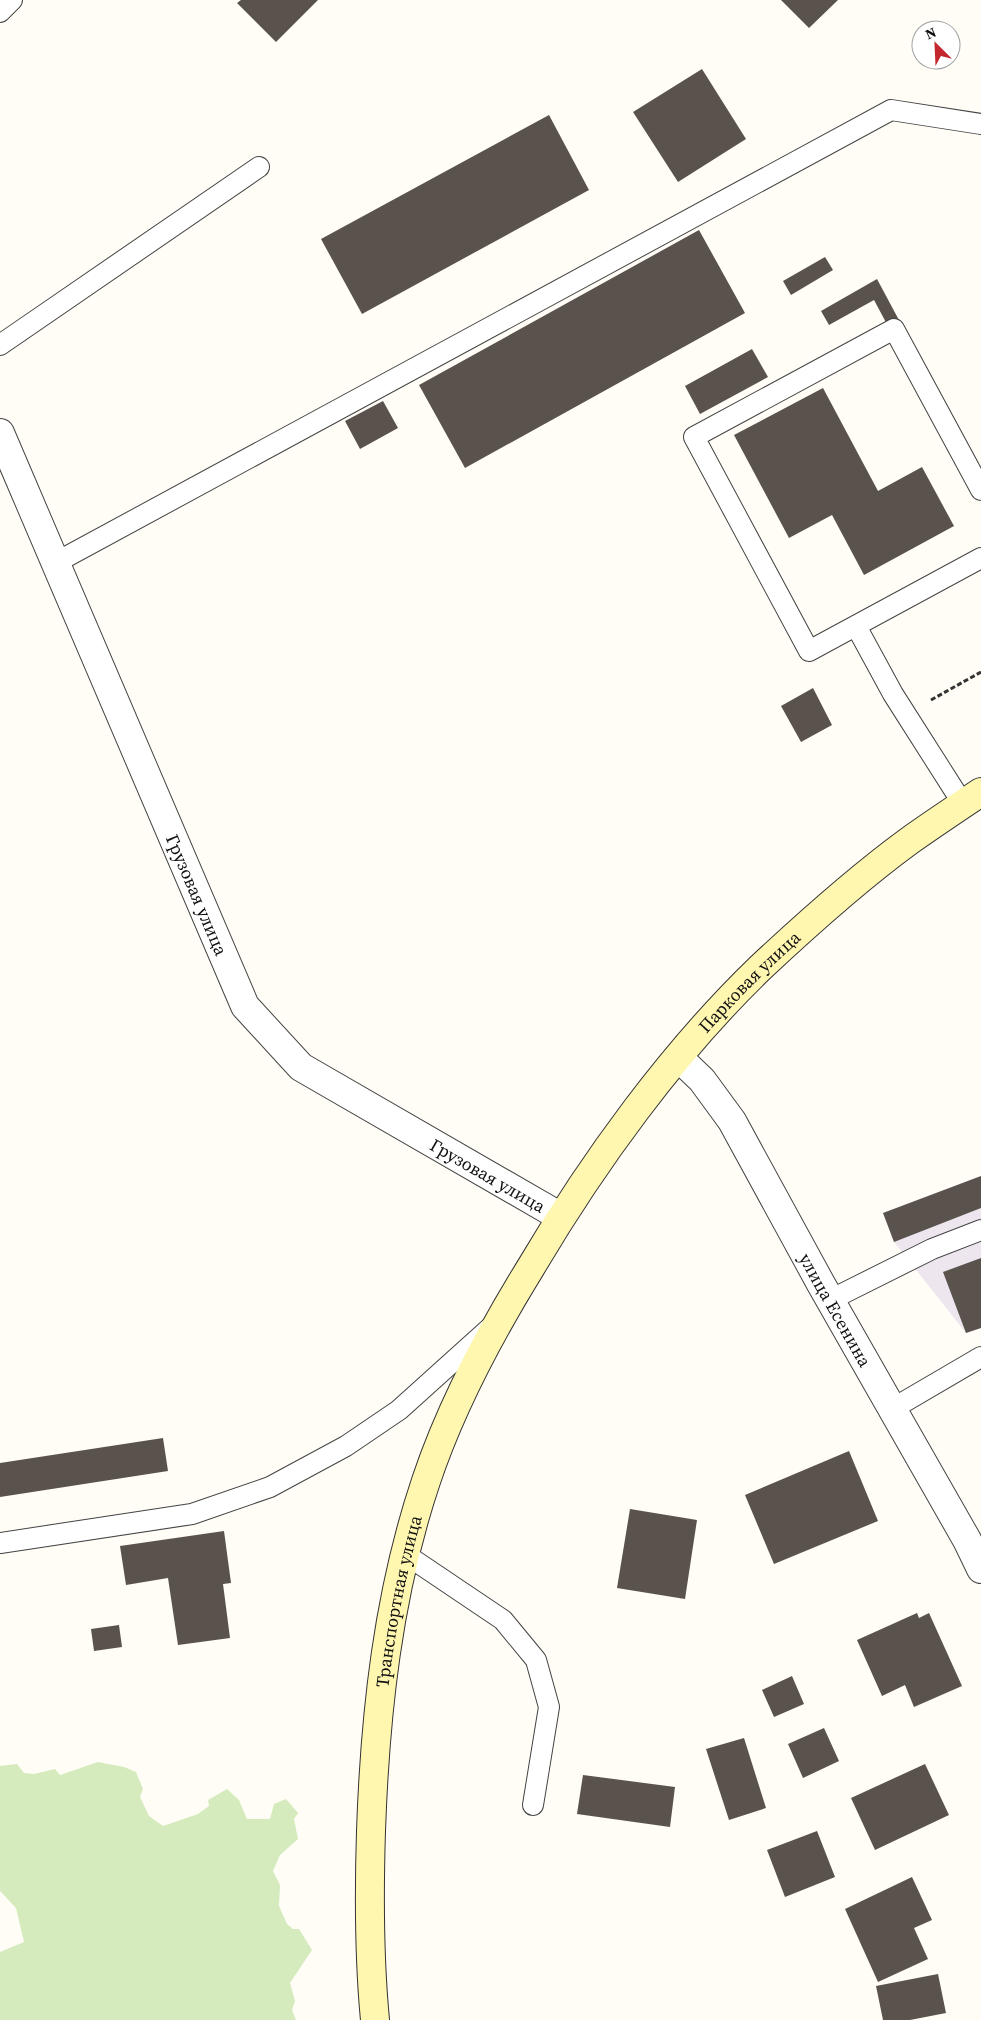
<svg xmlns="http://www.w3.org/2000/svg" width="981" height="2020" viewBox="0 0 981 2020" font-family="'Source Serif 4',serif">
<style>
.industrial{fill:#eee6ef}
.green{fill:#d5ebbd}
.building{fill:#5a524d}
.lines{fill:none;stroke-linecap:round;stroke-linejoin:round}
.lane-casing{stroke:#444;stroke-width:22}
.street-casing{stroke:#444;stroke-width:30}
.secondary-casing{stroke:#333;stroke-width:30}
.path{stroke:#333;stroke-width:3;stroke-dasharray:5 2.5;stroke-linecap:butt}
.lane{stroke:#fff;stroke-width:20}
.street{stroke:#fff;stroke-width:28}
.secondary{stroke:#fff6b0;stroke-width:28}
.labels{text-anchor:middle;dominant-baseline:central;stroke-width:5;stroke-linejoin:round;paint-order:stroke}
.street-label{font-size:18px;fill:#111;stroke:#fff}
</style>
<rect width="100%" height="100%" fill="#fffdf5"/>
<path class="industrial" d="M981,1176V1328L966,1333L894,1242L883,1213Z"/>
<path class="green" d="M98,1762L124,1767L136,1772L143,1789L140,1797L149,1816L163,1826L198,1814L209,1806L208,1800L227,1789L239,1800L247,1819H270L274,1804L286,1799L298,1813L294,1819L298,1839L280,1855L273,1871L280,1885L279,1906L287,1924L293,1929H299L312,1950L290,1983L295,2001L292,2010L296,2020H0V1952L24,1942L16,1908L0,1891V1766L17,1764L24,1773L34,1774L55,1769L60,1775Z"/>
<path class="building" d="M241,0H318L276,42L237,3Z
M781,0H838L809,28Z
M702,69L746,139L678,182L633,112Z
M549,115L589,190L362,314L321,239Z
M699,230L745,313L465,468L419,385Z
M825,257L833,270L791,295L783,281Z
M877,279L900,322L889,328L874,300L829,325L821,311Z
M752,349L768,377L700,414L685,386Z
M823,388L878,491L922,467L954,526L864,575L832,515L789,538L734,435Z
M383,401L398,428L360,449L345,421Z
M813,688L832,725L801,742L781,706Z
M981,1176V1208L894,1242L883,1213Z
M981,1258V1328L966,1333L943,1272Z
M163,1438L168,1471L0,1497V1463Z
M849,1451L878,1521L774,1564L745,1495Z
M630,1509L697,1520L685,1599L617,1588Z
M224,1531L231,1583L223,1584L230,1638L178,1645L168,1578L126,1585L120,1546Z
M917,1613L919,1618L929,1613L962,1686L914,1707L905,1685L882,1696L857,1640Z
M119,1625L122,1647L94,1651L91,1629Z
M792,1676L804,1704L774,1717L762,1690Z
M824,1728L839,1761L803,1778L788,1744Z
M744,1738L766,1808L729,1820L706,1749Z
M925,1764L949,1815L875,1850L851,1798Z
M583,1775L675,1787L670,1827L577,1814Z
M817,1831L835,1877L785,1897L767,1850Z
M912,1877L932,1920L914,1928L928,1959L878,1982L845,1909Z
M938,1974L946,2013L910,2020H883L876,1986Z"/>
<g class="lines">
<g class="lane-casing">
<path id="lane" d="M0,12L12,0
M0,345L259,167
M981,490L894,329L694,437L809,651L981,558
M55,563L891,110L981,124
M856,626L893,694L963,804
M830,1300L932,1249L981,1230
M892,1409L981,1357
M0,1543L192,1514L270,1487L346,1446L399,1410L490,1328
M405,1554L503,1620L536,1660L549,1707L533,1805"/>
</g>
<g class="street-casing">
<g id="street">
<path id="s1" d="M0,433L245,1006L301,1067L561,1217"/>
<path id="s2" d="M679,1058L702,1080L732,1121L821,1284L967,1540L981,1569"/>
</g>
</g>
<g class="secondary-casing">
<g id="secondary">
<path id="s3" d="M375,2020C369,1957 369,1894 371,1831C375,1713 388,1594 426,1481C451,1406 489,1335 531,1267C593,1162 672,1053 760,968C807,924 857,879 909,841C933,824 957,808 981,792"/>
</g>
</g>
<path class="path" d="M931,700L981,672"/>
<use href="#lane" class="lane"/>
<use href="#street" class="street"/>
<use href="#secondary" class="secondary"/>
</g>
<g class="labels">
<g class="street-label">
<text stroke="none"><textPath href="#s1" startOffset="502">Грузовая улица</textPath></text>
<text stroke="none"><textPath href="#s3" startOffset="1144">Парковая улица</textPath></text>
<text stroke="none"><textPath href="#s1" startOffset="922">Грузовая улица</textPath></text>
<text stroke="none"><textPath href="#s2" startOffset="298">улица Есенина</textPath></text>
<text stroke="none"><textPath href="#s3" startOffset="421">Транспортная улица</textPath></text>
</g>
</g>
<g transform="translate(936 45) rotate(336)"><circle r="24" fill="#ffffff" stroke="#a0a0a0"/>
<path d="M0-4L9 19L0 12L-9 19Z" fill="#c4262e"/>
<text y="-8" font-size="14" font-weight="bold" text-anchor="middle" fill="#111111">N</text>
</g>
</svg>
